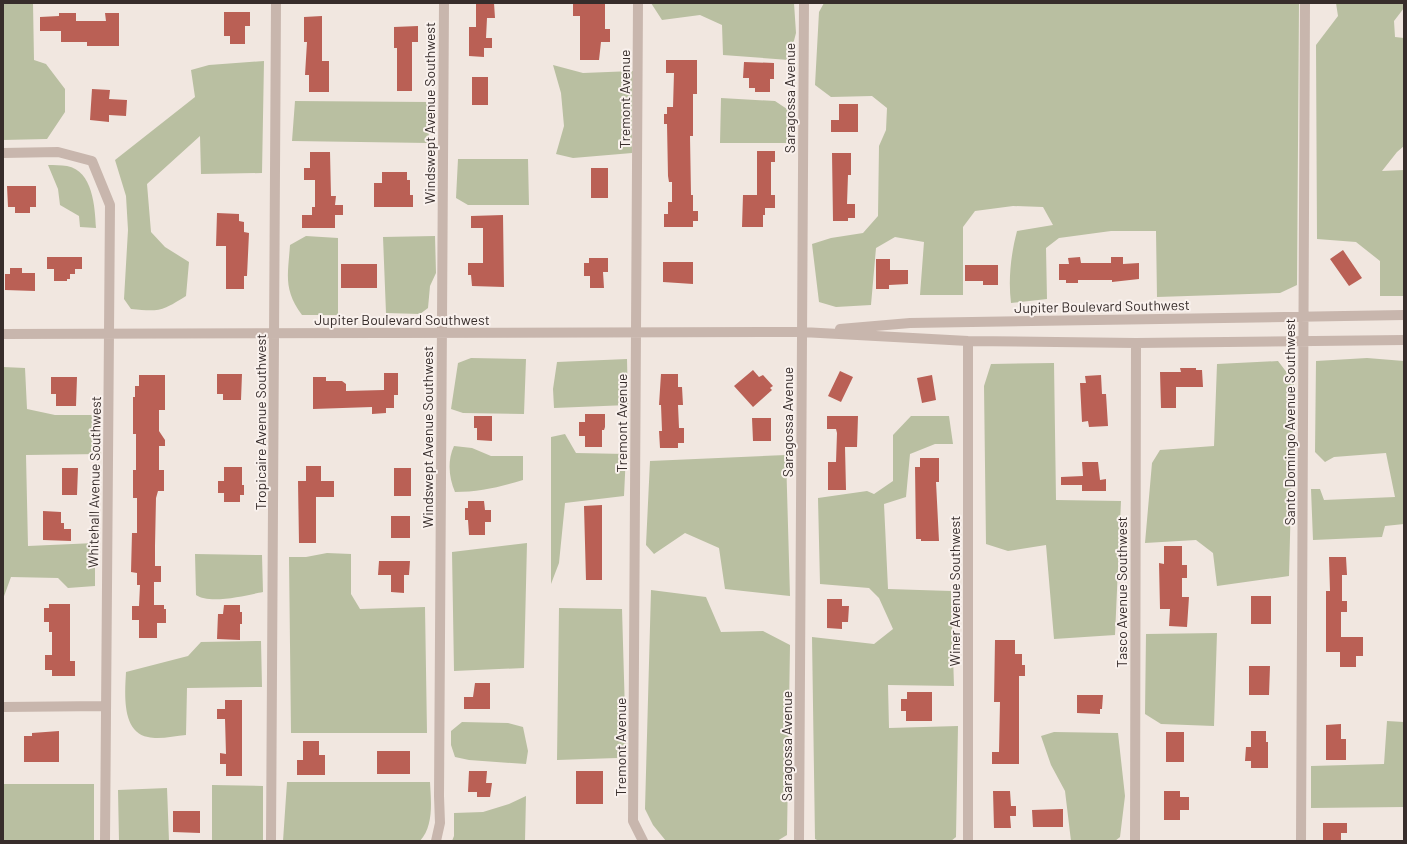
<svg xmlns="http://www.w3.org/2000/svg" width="1407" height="844" viewBox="0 0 1407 844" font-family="Barlow,sans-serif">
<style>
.green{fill:#b9bfa1}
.building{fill:#ba6055}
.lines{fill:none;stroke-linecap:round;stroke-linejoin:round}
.minor{stroke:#c8b6ad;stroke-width:10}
.labels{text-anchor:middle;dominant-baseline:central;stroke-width:4;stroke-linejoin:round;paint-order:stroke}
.street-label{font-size:14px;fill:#372d2b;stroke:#f9f1ed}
</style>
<rect width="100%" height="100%" fill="#f1e7e0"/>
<path class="green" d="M3,3H33L34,60L46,64L65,89V112L47,139L3,140Z
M651,3H794L796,33L789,60L723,55L722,25L700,15L662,20Z
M824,3H1299L1297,285L1280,293L1157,297L1156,231H1111L1059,238L1046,248L1047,299L1011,303C1008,279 1011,254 1017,231L1053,225L1043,207L1013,206L975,211L963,227V295H920L924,242L895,237L876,248L871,305L836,307L819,302L812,244L831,238L863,233L878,216L879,146L886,130L887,108L872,96L831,97L815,85L819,12Z
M1336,3H1404V8L1394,21L1395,37L1404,38V146L1397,152L1382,171L1404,170V296H1380V261L1356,242L1317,239L1316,45L1338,16Z
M264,61L262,173L201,174L200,136L147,184L151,232L165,247L189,262L186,296C162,311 160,312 131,309L124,299L128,230L126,196L115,160L195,97L191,70L209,65Z
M553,65L583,73L633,71L632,153L573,158L556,154L564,126L561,93Z
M721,98L775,101L793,113L795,143H720Z
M295,101L428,102L429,143L292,141Z
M458,159H528L529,205H468L456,198Z
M48,165C54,165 61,165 67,166C93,171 95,207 96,228L80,227L79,216L60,205L58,189Z
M306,236L338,238V315H302C283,289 288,275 290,245Z
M435,236L436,273L430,286L428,308L420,314L386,313L383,237Z
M471,358L526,359L524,414L463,413L451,409L458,363Z
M1367,358L1404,361V524L1385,526L1382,537L1313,540L1311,489H1320L1324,500L1395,497L1386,453L1334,457L1325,462L1315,452L1316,361Z
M627,359L628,405L554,408L553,389L557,362Z
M1278,361L1294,382L1289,576L1217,586L1213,553L1196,540L1145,543L1152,463L1160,450L1214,446L1217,364Z
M1054,363L1056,500L1121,501L1115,635L1054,639L1046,545L1008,551L986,544L984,386L991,364Z
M3,367L25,368L27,409L55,415H98L101,454L26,455L28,546L95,543V586L68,588L58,578L11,577L3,599Z
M911,416H949L953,444H935L910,454L906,497L884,504L888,589L951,591L954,686L888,685L889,728L958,726L956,837L951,841H819L815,839L812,637L874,644L893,629L879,598L869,588L820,584L818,498L867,491L874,494L893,481V435Z
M565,434L576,453L626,454L624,496L565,503L559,563L551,584V437Z
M454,446L472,448L491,456H523V480C500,487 479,492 455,492C449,478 447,461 454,446Z
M786,455L790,596L725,589L719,548L685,533L654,554L646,545L650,461Z
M527,543L524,668L454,671L452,552Z
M327,553L351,554V594L360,609L425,607L427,733H291L289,557H306Z
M195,554L262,555L263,592C247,595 210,605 196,595Z
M651,590L706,597L721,632L763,631L790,645L787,835L777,841H666L653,825L645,809Z
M559,608L622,609L626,747L617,758L557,760Z
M1217,633L1214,726L1161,724L1145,714L1146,634Z
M261,641L262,687L187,688L186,735C174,736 159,740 148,737C121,732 125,692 126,672L188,656L201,642Z
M1387,721L1404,722V807L1311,808V766L1384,764Z
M462,722L508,723L523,727L528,751L526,764L469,760L455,757L451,745V731Z
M1054,732L1118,733L1125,796L1120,837L1115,841H1071L1065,791L1051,765L1041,736Z
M287,782H430C431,802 434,825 420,841H283Z
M3,784H94V841H3Z
M212,785L263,786V841H212Z
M167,788L169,841H119L118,790Z
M526,796L525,841H452L454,836V813L483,812L509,804Z"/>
<path class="building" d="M476,3H494L495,18H487L486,38H492V48H484V57L469,56V27H476Z
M573,3H605V29H610V42H601L599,60H580V16H573Z
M224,12H250V26H245V44H230V36H224Z
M59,13H76V21H106L105,13H119V46H87V42H61V31H40V17L59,16Z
M322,16V61H329V92H309V75H305L307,42H304V17Z
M418,26V42H412V91H397V48H394V27Z
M666,60H697V94H693V136H690L691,195H693V211H698V221H693V227H664V214H668V202H672V182H669L668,176L667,124H664V114H667V107H673L674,73H666Z
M744,62L774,63V79H770V92H755V88H749V78H743Z
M472,77H488V105H472Z
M92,89L110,90L109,99L127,100L126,116L109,115V122L90,120Z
M839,104H858V132H831V120H839Z
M757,151H775V162H771V195H775V208H765V215H763V227H742L743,195H757Z
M310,152H330L331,196H336L335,205H343V215H335V228H302V215H312V207H315V180H304V168H310Z
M832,153H851V175H848L847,204H855V218H848V221H833Z
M591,168H608V198H591Z
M382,172H407V180H410V195H413V207H374V183H382Z
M7,186H36V207H30V213H15V207H8Z
M217,213L239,214V221L244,222V232L249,233L247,276H244V289H226V246H216Z
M503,215L504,287L472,286L471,275H468V263H483V228H471V216Z
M1343,250L1362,278L1349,286L1330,259Z
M47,257H82V269H75V274H70V279H67V281H54V269H47Z
M1080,257L1081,263H1111V257H1123V264L1139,263V279L1112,282V280H1078V283H1066V280H1059V264H1069L1068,258Z
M589,258H608V272H603L604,288H590V276H584V263H589Z
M876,259H890V270H908V284L889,285V289H876Z
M663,262H693V284L663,282Z
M341,264H377V288H341Z
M965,265H998V285H983V281H965Z
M10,268H22V273H35V291L5,290V274H10Z
M1180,368H1196V370H1202L1203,387H1176V408H1161L1160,372H1181Z
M753,370L759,377L763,375L773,386L770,388L772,390L753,407L734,386Z
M840,371L853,377L841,402L828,396Z
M384,373H398V395H394V408H386V413L372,414V407L313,409V377H326V381H342L346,384V391L384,390Z
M217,374H242L241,400H223V394H217Z
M661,374H678V387H682L683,405H678L679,428H684V443H678V448H660L659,431H662L661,405H659Z
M139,375H165V410H159V431L165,440V446H159V470H164V491H158L156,498L155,546V566H161V582H154V605H164V609H166V623H157V638H139V620H132V606H139L140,585H137V573L131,572L132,533H137V498H133V470H136V434H133V397H135V386H139Z
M932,375L936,400L922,403L917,378Z
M1101,375L1102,394H1106L1108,426L1089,427L1088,421L1082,422L1080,383H1086L1085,376Z
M51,377H77L76,406H56V394H51Z
M585,414H605V427L604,430H602V447H585V436H579V422H585Z
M474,416H492V441L477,440V428H474Z
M827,416H858L857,447H845L846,490H828V462H836L837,433L836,429H827Z
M752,418H771V441H753Z
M920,458H939V482H936L939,541H921V539H916L915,467H920Z
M1082,462H1098L1100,480L1106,479V491H1082V485H1061V477L1083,476Z
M306,466H321V481H334V497H316V543H299L298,481H306Z
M224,467H242V485H244V495H240V502H224V493H218V481H224Z
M62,468H78L77,495H62Z
M394,468H411V496H394Z
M468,501H484L485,510H491V522H485V535H469L468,520H465V508H468Z
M602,505V580H586L584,506Z
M43,511L61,512V523H64V529H71V541L43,540Z
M391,516H410V538H391Z
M1164,546H1182V565H1187V578H1182V597H1189L1187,627L1169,626L1170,609H1160L1159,563L1164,564Z
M1329,557H1346L1347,575H1342V601H1347V612H1341V637H1363V656H1356V667H1340V652H1326V591H1330Z
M379,561H410L409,575H404V593L391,592V575H378Z
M1251,596H1271V624H1251Z
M827,599H842V606H849L848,622H842V629L827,628Z
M49,604H70V661H75V676H52V670H45V655H52V632H49V622H44V608H49Z
M224,605H240V612H242V624H240V640L217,639L218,614H223Z
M995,640H1015V654H1022V665H1025V676H1019V764H992V752H999L1000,702H994Z
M1249,666H1270L1269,695H1249Z
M475,683H490V709H464V697H473Z
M907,692H932V721H906V711H901V699H907Z
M1077,695H1103L1102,709H1100V714L1077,713Z
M225,700H242V776H226V764H220V753L226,754L225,719H217V709H225Z
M1341,724V739H1346V760H1326V725Z
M59,731V762H24V736H32V733Z
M1251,731H1266V742H1268V768H1251V761H1245L1246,747H1251Z
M1166,732H1184V762H1166Z
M303,741H319V755H325V775H297V760H303Z
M377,751H410V774H377Z
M469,771H487L486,783H492L490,797H477V792H468Z
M576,771H603V804H576Z
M993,791H1010L1011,806H1016V816H1010L1011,828H994Z
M1164,791H1180V797H1189V810H1180V820H1164Z
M1063,809V827H1033L1032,810Z
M173,811H200V833L173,832Z
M1323,823H1347V833H1341V841H1323Z"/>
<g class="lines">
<path class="minor" d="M638,3L633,821L643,841
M3,153L58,152L92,161L110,205L105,841
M840,329L910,323L1404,315
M3,334L802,332L968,341L1136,343L1404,340
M968,341V841
M3,707L106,706
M271,841L276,3
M436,841L440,823L439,796L444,3
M799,841L804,3
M1135,841L1136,343
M1301,841L1305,3"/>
</g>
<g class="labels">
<g class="street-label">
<text transform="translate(789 98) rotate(-90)">Saragossa Avenue</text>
<text transform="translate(624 99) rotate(-90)">Tremont Avenue</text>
<text transform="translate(429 113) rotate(-90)">Windswept Avenue Southwest</text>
<text transform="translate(1102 306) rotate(-1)">Jupiter Boulevard Southwest</text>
<text x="402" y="319">Jupiter Boulevard Southwest</text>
<text transform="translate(260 422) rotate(-90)">Tropicaire Avenue Southwest</text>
<text transform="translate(787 422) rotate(-90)">Saragossa Avenue</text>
<text transform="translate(1289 422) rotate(-90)">Santo Domingo Avenue Southwest</text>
<text transform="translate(621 423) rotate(-90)">Tremont Avenue</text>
<text transform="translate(427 437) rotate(-90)">Windswept Avenue Southwest</text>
<text transform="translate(94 482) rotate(-89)">Whitehall Avenue Southwest</text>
<text transform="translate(954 591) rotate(-90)">Winer Avenue Southwest</text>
<text transform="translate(1121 592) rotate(-90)">Tasco Avenue Southwest</text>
<text transform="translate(786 746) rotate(-90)">Saragossa Avenue</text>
<text transform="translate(620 747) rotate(-90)">Tremont Avenue</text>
</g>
</g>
<rect width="1407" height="844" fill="none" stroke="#372d2b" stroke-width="8"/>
</svg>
